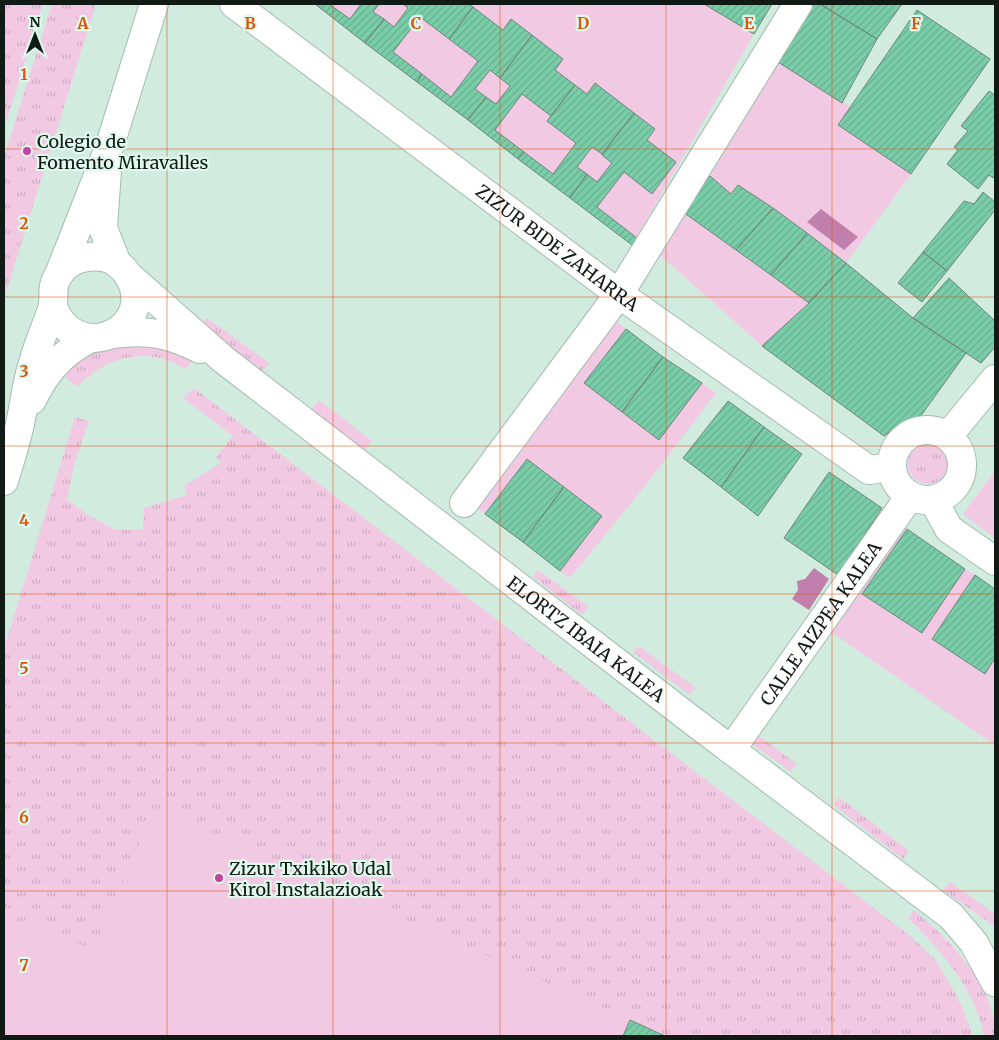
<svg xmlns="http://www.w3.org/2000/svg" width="999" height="1040" viewBox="0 0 999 1040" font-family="Merriweather,serif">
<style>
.grass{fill:url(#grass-tufts)}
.green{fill:#f2c9e3}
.water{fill:#c080ab}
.building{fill:url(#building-hatch);stroke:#6f867b}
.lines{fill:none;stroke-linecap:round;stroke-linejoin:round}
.minor-casing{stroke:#a3bcb0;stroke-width:30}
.minor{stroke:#fff;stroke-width:28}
.grid{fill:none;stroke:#dd560c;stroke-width:1;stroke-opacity:0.55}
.poi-dot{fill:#bd479e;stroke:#dff9ec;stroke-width:2}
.labels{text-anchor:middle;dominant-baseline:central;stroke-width:4.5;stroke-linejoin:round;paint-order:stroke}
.poi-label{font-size:18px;fill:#111a15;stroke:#dff9ec;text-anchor:start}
.street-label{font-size:18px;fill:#111a15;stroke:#dff9ec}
.grid-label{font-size:16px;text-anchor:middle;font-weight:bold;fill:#dd560c;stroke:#dff9ec;stroke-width:4.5;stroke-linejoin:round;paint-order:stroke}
</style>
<defs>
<pattern id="grass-tufts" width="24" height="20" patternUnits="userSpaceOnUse" patternTransform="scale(1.25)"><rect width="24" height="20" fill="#f2c9e3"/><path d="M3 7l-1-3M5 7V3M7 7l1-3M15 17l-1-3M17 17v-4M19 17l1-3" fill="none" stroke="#ceacc2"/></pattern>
<pattern id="building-hatch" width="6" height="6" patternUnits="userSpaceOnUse" patternTransform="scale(1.25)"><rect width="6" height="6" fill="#7acda9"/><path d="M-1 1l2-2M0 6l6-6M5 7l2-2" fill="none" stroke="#68af91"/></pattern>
</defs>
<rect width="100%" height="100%" fill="#d2ebdf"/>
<path class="grass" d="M4,4H43L4,129Z
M52,4H96L4,299V157Z
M207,318L269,363L262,371L201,325Z
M143,342L194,359L185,369C151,345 104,356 78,387L65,377C81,349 115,346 143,342Z
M194,388L909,935L936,960L960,1002L973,1036H4V649L75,417L89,421L74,465L67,500L88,515L116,530L143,529L144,508L187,495L184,486L221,463L216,457L233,436L183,398Z
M319,400L372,441L365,450L311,410Z
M908 464a20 20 0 1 1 40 0a20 20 0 1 1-40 0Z
M538,570L589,607L582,615L533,577Z
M639,646L696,688L690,695L633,652Z
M758,735L797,764L791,772L752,744Z
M839,797L909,851L903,859L833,805Z
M950,882L995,914V927L943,890Z
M914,910C951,941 995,985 995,1036H984C974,987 942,952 908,918Z"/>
<path class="green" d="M314,4H704L754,34L632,245Z
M778,62L851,107L839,125L911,174L846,263L738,185L731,194L710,176Z
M683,212L809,303L762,346L659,254Z
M616,321L626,329L584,383L659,440L702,383L716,393L645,486L570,578L560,571L602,516L527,459L485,514L475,506Z
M995,471V538L963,514Z
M900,524L907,529L863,595L922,632L965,569L975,575L932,639L984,674L995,658V745L828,630Z
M156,807L665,1036H4V918L93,949Z"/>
<path class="water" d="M821,209L858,237L844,250L807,222Z
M814,568L829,579L809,610L792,599L798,590L797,581L805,579Z"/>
<path class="building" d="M315,4H329L350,19L361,4H379L373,12L384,19L365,43Z
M403,4H468L473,7L449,39L420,17L393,52L422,74L417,82L365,43L384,19L394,27L408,8Z
M704,4H772L754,34Z
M811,4H820L877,39L842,103L778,62Z
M820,4H902L877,39Z
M473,7L503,30L511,19L532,35L500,78L490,70L475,89L486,97L468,120L417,82L422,74L451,97L478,61L449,39Z
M917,10L990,59L911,174L838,125Z
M532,35L563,59L555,70L575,85L551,116L522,94L495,130L524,152L518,159L468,120L486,97L496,104L510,86L500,78Z
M595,83L634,113L602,154L592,147L577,167L587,174L570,198L518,159L524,152L553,174L576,143L547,121L575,85L587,94Z
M989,91L995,95V175L993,178L989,175L978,189L947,164L958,150L954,147L968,131L961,126Z
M634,113L655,129L647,140L676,162L652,194L624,172L597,207L637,238L632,245L570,198L587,174L597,182L612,163L602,155Z
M710,176L731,194L738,185L773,208L736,250L683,212Z
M983,192L995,202V210L947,271L923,252L964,201L974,204Z
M773,208L807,233L771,275L736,250Z
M807,233L846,263L809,303L771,275Z
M923,252L947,271L922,302L898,283Z
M846,263L913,318L966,353L920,417L904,421L884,436L762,346L809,303Z
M949,278L995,321V347L981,363L913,318Z
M626,329L663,357L622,412L584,383Z
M663,357L702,383L659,440L622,412Z
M728,401L764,427L721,487L683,458Z
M764,427L802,454L758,516L721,487Z
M527,459L564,487L523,542L485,514Z
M829,472L882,508L838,575L784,538Z
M564,487L602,516L560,571L523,542Z
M907,529L965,569L922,633L862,594Z
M975,575L995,589V658L985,674L932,639Z
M630,1020L665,1036H623Z"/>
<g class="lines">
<g class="minor-casing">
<g id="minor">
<path id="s1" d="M234,4L619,294L869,470L892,467"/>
<path d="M107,171L103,228L116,261"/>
<path d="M60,272L110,145L154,4"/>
<path id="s2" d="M129,276L224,360L689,718L951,916L974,943L995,982"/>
<path d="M114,334C147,329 170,334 200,349"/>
<path d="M32,400C45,373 61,353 89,339"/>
<circle cx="927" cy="465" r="35"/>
<path d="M948,436L995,379"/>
<path d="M4,481C10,460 17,440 21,419C25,400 27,381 33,363C38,344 46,327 52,309C56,296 49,288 60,273C70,258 91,254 107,258C120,262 131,276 134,288C146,336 74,362 53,307"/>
<path d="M933,500L949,529L995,561"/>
<path d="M464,503L619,294L798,4"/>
<path id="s3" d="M731,750L910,496"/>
</g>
</g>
<use href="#minor" class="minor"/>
</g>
<path class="grid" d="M167,4V1036M333,4V1036M500,4V1036M666,4V1036M832,4V1036M4,149H995M4,297H995M4,446H995M4,594H995M4,743H995M4,891H995"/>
<g class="poi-dot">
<circle cx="27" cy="151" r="5"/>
<circle cx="219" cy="878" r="5"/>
</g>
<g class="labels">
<g class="poi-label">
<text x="37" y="141">Colegio de<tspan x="37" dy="21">Fomento Miravalles</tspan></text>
<text x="229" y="868">Zizur Txikiko Udal<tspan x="229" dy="21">Kirol Instalazioak</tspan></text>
</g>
<g class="street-label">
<text stroke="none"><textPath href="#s1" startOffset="405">ZIZUR BIDE ZAHARRA</textPath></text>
<text stroke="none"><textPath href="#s3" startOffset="155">CALLE AIZPEA KALEA</textPath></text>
<text stroke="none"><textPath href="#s2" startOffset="584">ELORTZ IBAIA KALEA</textPath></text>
</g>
</g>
<g class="grid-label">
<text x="83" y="29">A</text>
<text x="250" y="29">B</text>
<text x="416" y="29">C</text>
<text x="583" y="29">D</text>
<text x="749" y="29">E</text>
<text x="916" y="29">F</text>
<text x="24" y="80">1</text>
<text x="24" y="229">2</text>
<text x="24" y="377">3</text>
<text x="24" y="526">4</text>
<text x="24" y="674">5</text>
<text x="24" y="823">6</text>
<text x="24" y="971">7</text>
</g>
<rect width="999" height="1040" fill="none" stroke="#111a15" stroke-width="10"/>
<g transform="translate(35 35)" stroke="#dff9ec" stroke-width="4" paint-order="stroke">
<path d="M0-4L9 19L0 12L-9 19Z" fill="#111a15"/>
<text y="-8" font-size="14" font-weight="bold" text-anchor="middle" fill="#111a15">N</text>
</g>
</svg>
